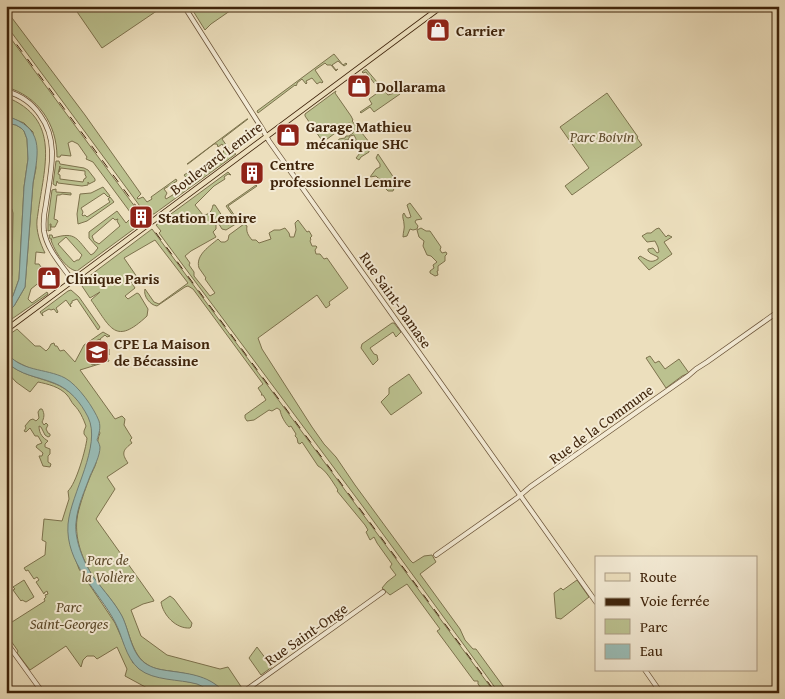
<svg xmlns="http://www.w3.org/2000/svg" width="785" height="699" viewBox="0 0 785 699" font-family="'Gentium Book Plus',serif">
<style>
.green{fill:#bbc18f;stroke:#7d724d;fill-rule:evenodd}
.water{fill:#99bcb6;stroke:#757f72}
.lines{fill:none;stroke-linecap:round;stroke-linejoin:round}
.minor-casing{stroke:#6a5338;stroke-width:5.5}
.major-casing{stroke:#3f240b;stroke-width:6}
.minor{stroke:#f3ead4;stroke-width:4}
.major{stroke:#ecdfbd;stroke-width:4.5}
.rail{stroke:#3f240b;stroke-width:1;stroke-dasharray:9 9;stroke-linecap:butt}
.labels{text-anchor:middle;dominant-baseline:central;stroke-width:4;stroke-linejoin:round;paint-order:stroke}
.poi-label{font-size:15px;font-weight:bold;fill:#3f240b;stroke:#f3ead4;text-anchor:start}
.park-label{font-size:15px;font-style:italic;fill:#5e4b2c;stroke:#f3ead4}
.street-label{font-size:15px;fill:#3f240b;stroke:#f3ead4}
</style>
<rect width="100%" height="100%" fill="#ecdfbd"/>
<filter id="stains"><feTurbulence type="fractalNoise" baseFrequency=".004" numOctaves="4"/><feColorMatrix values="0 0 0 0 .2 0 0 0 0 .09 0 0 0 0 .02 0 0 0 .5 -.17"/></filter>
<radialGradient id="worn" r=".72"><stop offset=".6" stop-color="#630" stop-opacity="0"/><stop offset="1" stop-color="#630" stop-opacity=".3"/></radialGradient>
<path class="green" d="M73,6H164L102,48Z
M190,6H237L211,24L205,30Z
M6,10L85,115L141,194L137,198L138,199L143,197L147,202L152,199L151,197L176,179L177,181L164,189L167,193L165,197L166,199L191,184L184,175L187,173L189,175L191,174L194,175L205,170L210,166H208L223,153L224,150L225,149L228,151L224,147L222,144L218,147L217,144H214L188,164H187L247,119H248L222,139L232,153L236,154L154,214H153L150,216L145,210L147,214L145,213L6,25Z
M6,32L141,215L140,216L144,220L142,223L77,271C66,270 54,250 51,240L52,239H50L49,235H52L53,238C77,231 76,239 91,255L94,253L98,248L89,238V232L117,211L126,223L133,216L93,162L86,159L87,157L78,144L72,141L68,143L71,156L61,155L60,157H57C57,124 38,96 6,87ZM113,218L115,220L118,219L117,221L120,226L99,244L94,241L92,236ZM66,237L82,255L79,260H77L74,262L58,244Z
M334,54L343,65L346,63L347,64L344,66L338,61L332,65L336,70L338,69L336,71L331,65H327L325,63L315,70L323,82L322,83L320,82L317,84L312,78L306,81L307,83L306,84L302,79L297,83V84L296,86L295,85L258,113L257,111Z
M366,69L388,95L398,92L400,94L374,112L370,107L361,113L360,112L372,104L369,99L380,91L366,72L363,73L362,72Z
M336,91L335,93L351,116L353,120L352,121L356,126L359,125L360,126L358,128L373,147L369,149V152L361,157L359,160L356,158L364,148L365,146L358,143L355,144L356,139L354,135L350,136L348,140H345L341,143L340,147H339L337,144L339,139L345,138L346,136H349L353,133C353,128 354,125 349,123L323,142L305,116V114Z
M607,93L638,137L637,138L642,145L572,195L565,186L589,168L560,127Z
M6,97C62,119 44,167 38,213C38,215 37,218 37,220C36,231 40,243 45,253L36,252L35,264H39L41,267L38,269L43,276L39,278L41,281L31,289L28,299L32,303L47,292L48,294L6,323V314L14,306L25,287L33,183L36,168L33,132L24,123L6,116Z
M6,123L16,125L21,128L24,131L27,139L28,159L24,187L19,279L13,296L6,304V295L12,275L13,213L12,209L8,207L7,211L6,210Z
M378,154L396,181L394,183L395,186L393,191H388L385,188L387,184L386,181L378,178L376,176L370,177L376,169L380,167V164L376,158Z
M56,161H59L60,164L84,168L88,170L95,179V181L89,184L88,182V185L82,186L58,183L57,181L56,186L53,184ZM60,166L59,172L61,168L85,171V175L86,176V178L84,179L83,182L60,179V175L58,174Z
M228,172L231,175L228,174L224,177L225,179L214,186L195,205L203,215C209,215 212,211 213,205H215L228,225L236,220L226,206L256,185L257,186L228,206L239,222L226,230L222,229L217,221H216V229L213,232L216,237L191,251L185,256L190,263L189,265L194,272V276L210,296L215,293L205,279L206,278C204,275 201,271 199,268C195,255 210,246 218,239L221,242H225L228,240L229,235L244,224L247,226C246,232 248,235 252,240H256L259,243L271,239L269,233L274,230H280L285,228L289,233L290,237H294L296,230L295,223L298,220L307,232L309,231L312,236L310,238L311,239L310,241L312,246H316L317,247L315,250L316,254H320L324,259L327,258L348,288L329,302L330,305L326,308L317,295L258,338L262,349L312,427L324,444L336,457L355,485L410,560L413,563L424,556L432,555L436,562L420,574L460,629L465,640L473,649H476L508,693H499L361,504L159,233L161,231L156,225Z
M103,187L110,196L108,197L104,193L81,208L83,212L82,215L83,216L85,215L87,217L110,202L108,199L110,197L114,202L87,221L78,224L77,214L80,194L91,193Z
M56,189V192L71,193V195L62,194L60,195H57L54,219L57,220L58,221L55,227H51V224H50L51,230L48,231V219L52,190Z
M410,203L422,219L416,220L415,222L418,226L417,229L413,230L410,229L407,236L403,237C403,232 405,228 404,224C404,220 402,218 403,214L404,213L406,217L408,218L411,217L407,205Z
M421,228L426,231H430L441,247L440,250L442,253L446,252L447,254L445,256V261L438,266V271H437L438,275L435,276L430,273V271L434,268L433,265L437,262L431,256L427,255L423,246L424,241L419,237L417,230Z
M659,228L666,237L668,235L672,237L664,242L672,254L649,270L638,258L640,256C648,260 650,264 658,259V257L650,253L648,251V249L653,248L657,253L659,252L658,247L655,241L647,242L642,236L647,233H651L656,229Z
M152,229L495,693H485L478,684V681H474L437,631L440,629L407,584L390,595L382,588L387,582L396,575L390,567L392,564L377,543L374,537L370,540L366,532L368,530L365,525L337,491L338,490C332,481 326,470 318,466L302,442L300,444L298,443L297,438L295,436L296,434L291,426L289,427C285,423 281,416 280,410L277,408L272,411L269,410L254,420L247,421L245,418V415L266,400L263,395H261L262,394L258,388L263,384L193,289L188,286L185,287L157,306C150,305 143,296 145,289L154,302L159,304L188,283L155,240L124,258L137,277L131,282L135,288L125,296L128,299L137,293L139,294L148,309L147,316C115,346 111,328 91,300L100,292L90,298L80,283Z
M71,290L79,297L100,327L98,330L77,299L72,301V303L70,304L71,307L66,300L56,308L58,312L57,313L54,309L51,310L49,309L42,313L43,316L40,312L68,291Z
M392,323H394L401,332L396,337L393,332L370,348L374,354L377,355L378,360L373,365L361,348L362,344Z
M17,329L35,346H40L46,351L49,348L51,344L54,343L55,346H57L60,351L64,350L75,362L84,345L103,332L110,336L107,337L105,335L100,339L101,341L99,339L92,344L94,354L107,352L108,349H109V355L107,352L104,353L102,355L96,356L97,358L92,359L91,355L92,365L108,361V358L109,361L80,370L115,419L122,416L125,419L124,425L132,438L130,440L132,443C123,450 121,453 128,463L107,477L115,489L96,519L153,599L154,601L143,604L131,610L141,636L167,655L220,669L228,667L242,688C237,692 233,693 225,693C210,677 190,674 170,671C162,670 154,669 148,665C131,655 130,631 121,615C114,601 103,591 94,578C81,558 72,533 79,509C82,498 86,487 90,477C92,472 95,467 96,463C98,453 96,442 100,433L83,395L15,361L9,356L6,351V337Z
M650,356L655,363L659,361L665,369L679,359L689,373L682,376L666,388L646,358Z
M6,362C21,375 35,376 53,383C71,389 90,409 92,429C92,433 92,437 92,441L71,547L79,569L115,623L133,663L184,681L200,684L214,693H157L149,689L125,676L127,669L117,647L97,659L94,656H87L83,660L81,667L66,646L30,670L17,653L18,651L6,634V623L10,621L12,622L45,601L44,599L46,597L45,595L48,594L47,591L44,593V594L36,582L39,580L37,577L34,579L28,570L26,571L24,568L45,555L46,542L42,540L44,519L62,521L69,499L68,491C76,484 86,449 87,438L84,434V431L86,426C83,418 80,411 74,405C71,402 70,398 67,395C60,387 48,384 38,382L30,392L16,382L6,371Z
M409,374L422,393L391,415L381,402L389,394V388Z
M40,409H42C45,414 44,418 42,422L44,425L46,423L48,425L46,429L48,433L50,434V436L48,437L45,435L41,427L39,426C39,434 43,438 48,441L45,444V447L50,449V454L48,456V462L51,464L50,467L43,466L39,456H42L43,453L36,447L37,445L42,443L38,436H35L30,428L26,432L24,431L26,428L25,426L30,420L33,419L36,421L39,418L38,412Z
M24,580L34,597L26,602L22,600L21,601L13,590L15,589L13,587Z
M577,580L589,597L561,619L556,618L554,593L561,588L563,590Z
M170,596L174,599L192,623L191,627L190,628C176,629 163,615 161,602Z
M257,647L272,667L261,675L249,658Z"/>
<path class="water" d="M6,116C44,127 39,150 33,183L25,287L14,306L6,314V304L13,296L19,279L24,187L28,159L27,139L24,131L21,128L16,125L6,123Z
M6,351C19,372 46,368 65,378C78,385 94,408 99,421C101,428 99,433 97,440C99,443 99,443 100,447C100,456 94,467 90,476C85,490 77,507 76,523C74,540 85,566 95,579C104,591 115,603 122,616C130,632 131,656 148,665C155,669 163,670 170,671C192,674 210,676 225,693C222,693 217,694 214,693C208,691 203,686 197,684C179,679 154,681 139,669C125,657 123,637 115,622C98,590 65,563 68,524C71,493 102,446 88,417C81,403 70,389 54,383C36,376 22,376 6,362Z"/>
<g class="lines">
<g class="minor-casing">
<path id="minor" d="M184,6L263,130L269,141L596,602
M6,91C20,95 32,103 40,115C60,142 50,174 46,204C44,213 43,222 44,231C47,250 62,265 72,280
M436,555L517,498L530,487L688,376L696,369L707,362L779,311
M6,642L43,693
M645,670L661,693
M242,693L383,592"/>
</g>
<g class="major-casing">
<path id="major" d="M6,330L442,6"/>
</g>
<use href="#minor" class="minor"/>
<use href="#major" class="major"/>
<path class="rail" d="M6,30L496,693"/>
</g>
<defs>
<g id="shop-square" transform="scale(1.25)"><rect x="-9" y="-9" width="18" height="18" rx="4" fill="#8f2418" stroke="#f3ead4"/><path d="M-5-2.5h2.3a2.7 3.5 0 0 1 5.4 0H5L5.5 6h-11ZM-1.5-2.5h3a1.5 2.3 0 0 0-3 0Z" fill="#fff"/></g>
<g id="building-square" transform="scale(1.25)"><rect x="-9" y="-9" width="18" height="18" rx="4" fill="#8f2418" stroke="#f3ead4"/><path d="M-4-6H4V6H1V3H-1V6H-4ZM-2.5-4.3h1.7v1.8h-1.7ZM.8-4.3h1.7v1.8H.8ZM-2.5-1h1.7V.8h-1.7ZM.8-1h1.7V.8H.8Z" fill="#fff"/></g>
<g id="school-square" transform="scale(1.25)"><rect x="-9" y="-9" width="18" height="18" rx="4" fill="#8f2418" stroke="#f3ead4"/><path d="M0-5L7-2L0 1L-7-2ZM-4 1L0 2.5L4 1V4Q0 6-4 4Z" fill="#fff"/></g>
</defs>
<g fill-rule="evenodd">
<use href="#shop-square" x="438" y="30"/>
<use href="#shop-square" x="359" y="86"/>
<use href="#shop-square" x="288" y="135"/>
<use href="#building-square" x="252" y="173"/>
<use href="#building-square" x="141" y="217"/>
<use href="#shop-square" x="49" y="278"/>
<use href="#school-square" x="97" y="352"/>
</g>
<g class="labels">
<g class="poi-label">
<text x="456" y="30">Carrier</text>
<text x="376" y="86">Dollarama</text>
<text x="306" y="126">Garage Mathieu<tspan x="306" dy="17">mécanique SHC</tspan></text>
<text x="270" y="164">Centre<tspan x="270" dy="17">professionnel Lemire</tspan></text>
<text x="158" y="217">Station Lemire</text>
<text x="66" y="278">Clinique Paris</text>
<text x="114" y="343">CPE La Maison<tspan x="114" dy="17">de Bécassine</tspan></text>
</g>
<g class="park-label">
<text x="602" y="136">Parc Boivin</text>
<text x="108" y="559">Parc de<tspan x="108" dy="17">la Volière</tspan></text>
<text x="69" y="606">Parc<tspan x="69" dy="17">Saint-Georges</tspan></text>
</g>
<g class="street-label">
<text transform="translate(216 158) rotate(-37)">Boulevard Lemire</text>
<text transform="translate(396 300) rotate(55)">Rue Saint-Damase</text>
<text transform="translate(601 424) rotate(-36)">Rue de la Commune</text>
<text transform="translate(306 634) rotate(-35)">Rue Saint-Onge</text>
</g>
</g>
<rect width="785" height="699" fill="none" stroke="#ecdfbd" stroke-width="25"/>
<rect x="8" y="8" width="770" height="684" fill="none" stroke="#3f240b" stroke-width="2.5"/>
<rect x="12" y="12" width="760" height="674" fill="none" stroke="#3f240b"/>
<rect x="595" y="556" width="162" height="115" fill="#f3ead4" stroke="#ab9b84"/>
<rect x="605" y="573" width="25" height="8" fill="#ecdfbd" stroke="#ab9b84"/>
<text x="640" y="582" font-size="15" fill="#3f240b">Route</text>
<rect x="605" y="598" width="25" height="8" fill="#3f240b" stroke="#ab9b84"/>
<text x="640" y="606" font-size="15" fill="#3f240b">Voie ferrée</text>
<rect x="605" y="619" width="25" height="15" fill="#bbc18f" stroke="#ab9b84"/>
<text x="640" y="632" font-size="15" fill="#3f240b">Parc</text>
<rect x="605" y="644" width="25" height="15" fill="#99bcb6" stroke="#ab9b84"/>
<text x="640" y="656" font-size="15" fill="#3f240b">Eau</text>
<rect width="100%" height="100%" filter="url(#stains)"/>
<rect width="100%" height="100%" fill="url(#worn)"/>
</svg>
